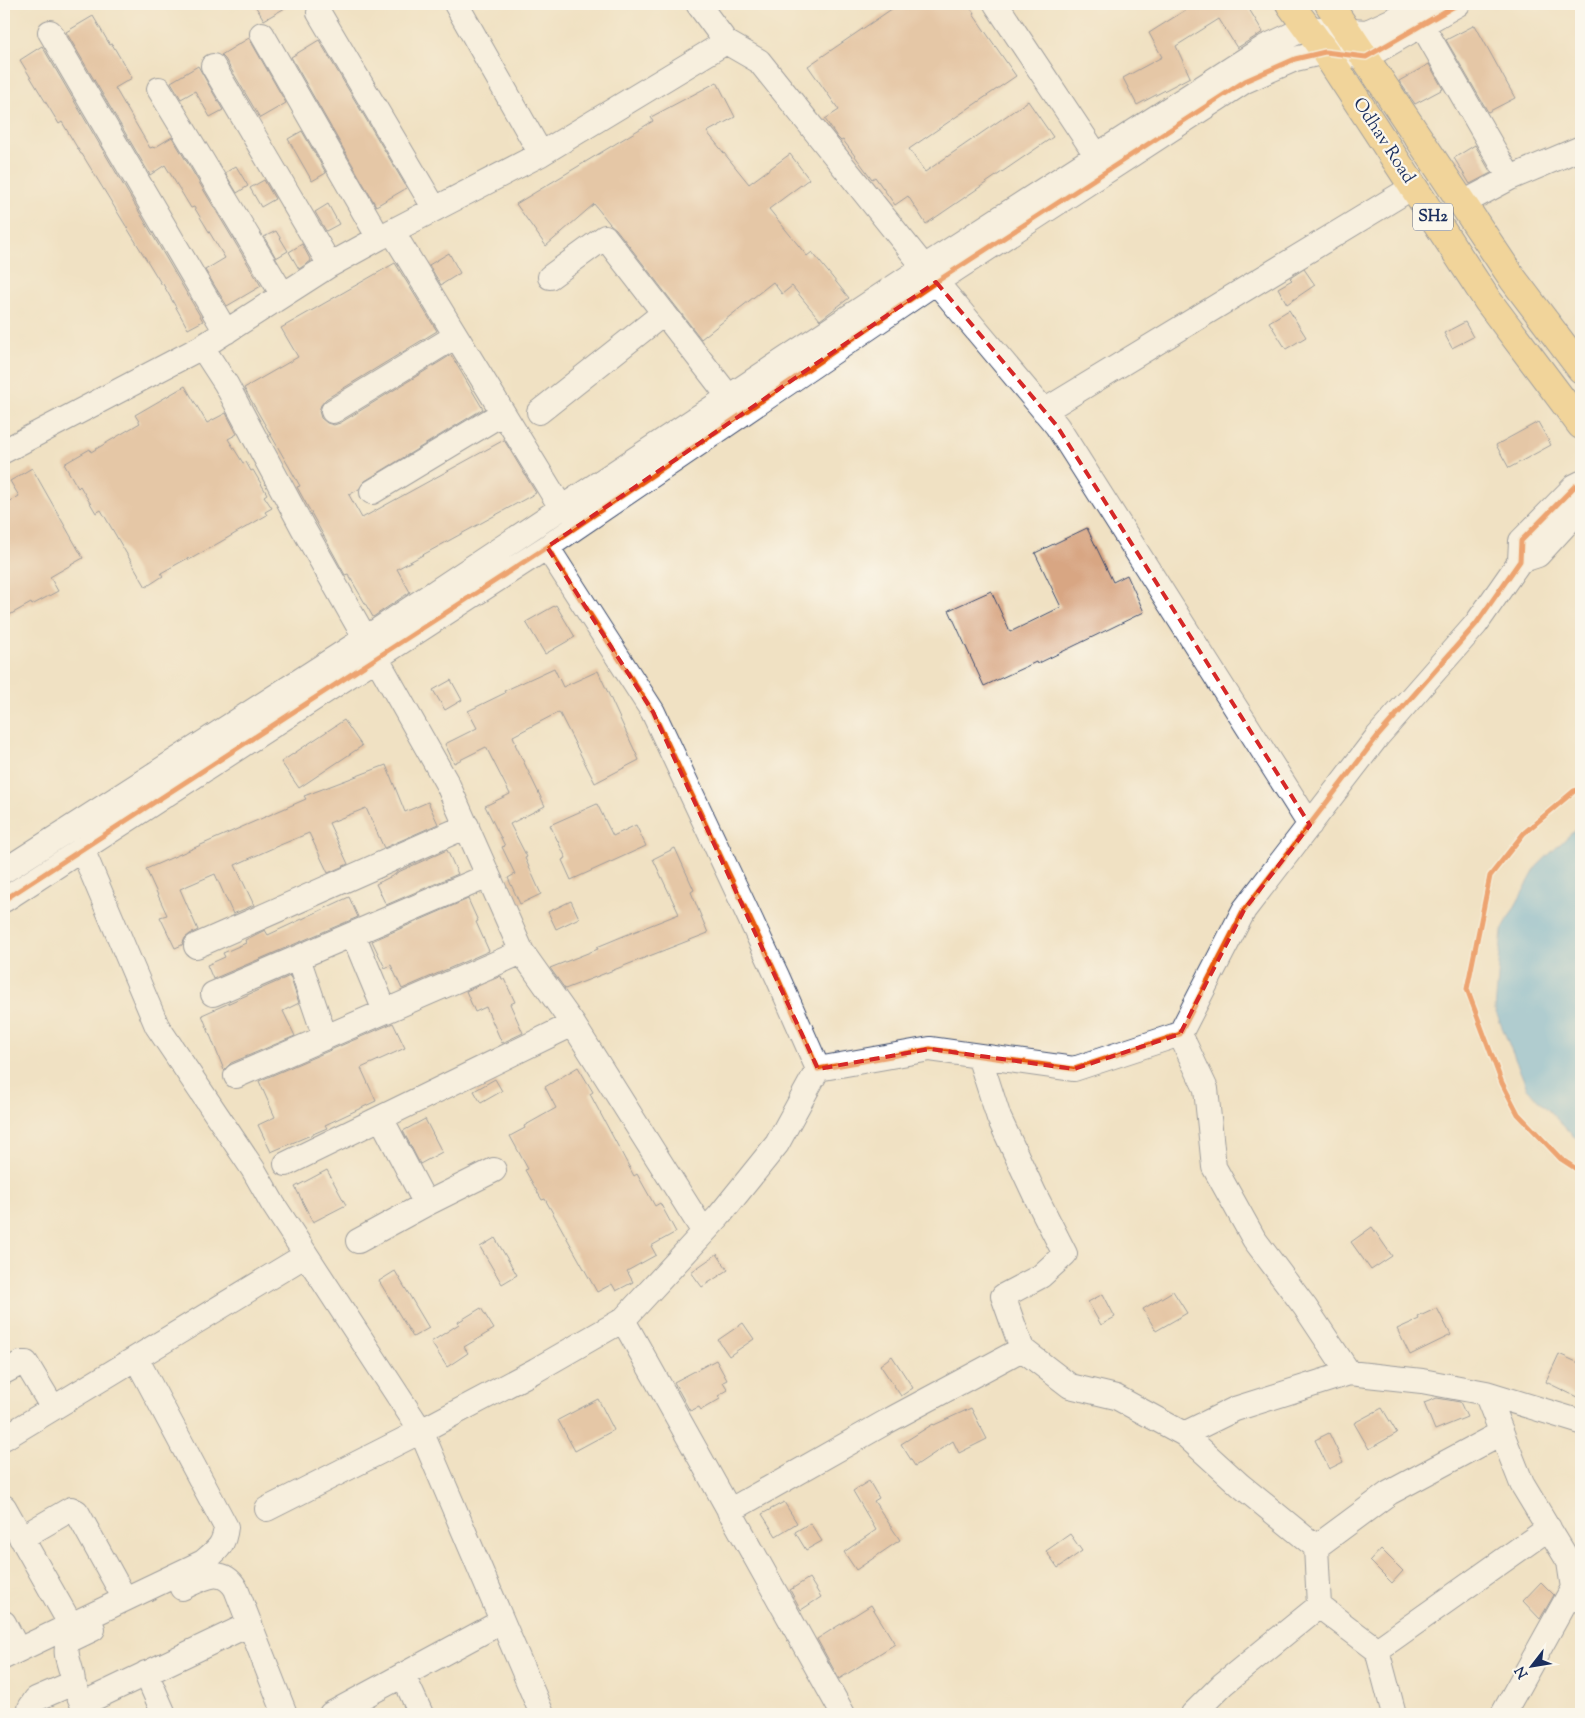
<svg xmlns="http://www.w3.org/2000/svg" width="1585" height="1718" viewBox="0 0 1585 1718" font-family="'Sorts Mill Goudy',serif">
<style>
.water{fill:#62b2dd;stroke:#3e709e}
.building{fill:#d8a683}
.lines{fill:none;stroke-linecap:round;stroke-linejoin:round}
.minor-casing{stroke:#3b4a6d;stroke-width:26}
.major-casing{stroke:#3b4a6d;stroke-width:30}
.minor{stroke:#fff;stroke-width:24}
.major{stroke:#f1c369;stroke-width:28}
.cycleway-casing{stroke:#fbf7ec;stroke-width:8}
.cycleway{stroke:#e8590c;stroke-width:5}
.marked{fill:none;stroke:#d62828;stroke-width:4;stroke-dasharray:10 6;stroke-linejoin:round}
.labels{text-anchor:middle;dominant-baseline:central;stroke-width:4.5;stroke-linejoin:round;paint-order:stroke}
.shield{fill:#fbf7ec;stroke:#5e6b89;stroke-width:1}
.shield-label{font-size:16px;font-weight:bold;fill:#1b2f5e}
.street-label{font-size:18px;fill:#1b2f5e;stroke:#fbf7ec}
</style>
<rect width="100%" height="100%" fill="#fbf7ec"/>
<filter id="ink" filterUnits="userSpaceOnUse"><feTurbulence type="fractalNoise" baseFrequency=".02" numOctaves="2"/><feDisplacementMap in="SourceGraphic" scale="10" xChannelSelector="R" yChannelSelector="G"/><feConvolveMatrix kernelMatrix="1 2 1 2 8 2 1 2 1" color-interpolation-filters="sRGB"/></filter>
<filter id="wash" filterUnits="userSpaceOnUse"><feTurbulence type="fractalNoise" baseFrequency=".0096" numOctaves="4" result="noise"/><feDisplacementMap in="SourceGraphic" scale="20" xChannelSelector="R" yChannelSelector="G"/><feGaussianBlur stdDeviation="1.12" result="paint"/><feColorMatrix in="noise" values="0 0 0 0 0 0 0 0 0 0 0 0 0 0 0 0 0 1.4 0 .05"/><feComposite in="paint" operator="in"/></filter>
<g filter="url(#wash)">
<rect width="100%" height="100%" fill="#f0e1c3"/>
<path class="water" d="M1581,824V1140L1573,1136L1527,1088L1495,1010L1502,930L1537,866Z"/>
<g id="blocks">
<path class="building" d="M254,4H292L264,20Z
M899,4H968L974,13L973,14L1016,76L909,149L925,172L1028,101L1053,137L926,224L908,196L895,205L875,177L872,179L843,140L841,141L837,137L825,119L839,110L808,66Z
M1195,4H1246L1263,32L1237,48L1219,19L1176,46L1190,77L1137,105L1123,78L1162,57L1149,33Z
M93,16L110,45L112,44L132,78L115,88L150,148L153,147L154,148L172,137L261,286L227,306L205,270L225,258L194,207L191,208L165,165L150,175L66,32Z
M1475,25L1515,98L1488,112L1446,40Z
M249,38L286,103L260,118L225,59L221,55Z
M319,40L407,188L376,206L291,57Z
M42,46L203,321L188,329L163,284L162,285L82,154H81L62,122L59,124L20,60Z
M1429,64L1443,89L1415,104L1399,81Z
M198,66L223,110L210,117L195,91L181,99L171,82Z
M717,82L735,117L707,132L749,184L790,154L809,179L769,209L807,256L812,252L849,298L820,320L792,286L782,294L773,282L701,339L616,229L610,224L594,204L546,246L516,204L653,121L651,117Z
M302,131L326,173L312,181L288,139Z
M1475,145L1491,173L1470,184L1454,158Z
M236,166L248,186L237,193L225,173Z
M264,180L275,199L261,207L250,188Z
M328,204L339,224L326,231L315,212Z
M276,231L288,251L276,258L264,237Z
M302,244L311,261L299,269L289,252Z
M449,253L460,273L441,285L429,265Z
M395,263L437,331L326,399L321,405L319,411L321,418L327,423L334,425L340,423L451,355L483,409L365,481L359,489L349,495L362,518L504,440L536,493L397,569L410,592L373,617L348,574L345,575L326,540L297,487L300,486L244,388L298,357L281,328Z
M1304,269L1315,285L1287,304L1278,288L1292,280L1290,278Z
M1289,310L1306,337L1286,349L1269,322Z
M1465,322L1473,337L1452,348L1444,333Z
M185,386L207,423L226,413L237,434L228,439L243,463L246,462L251,471L253,470L267,494L264,496L272,508L265,512L267,515L236,533L189,560L188,558L161,573L163,576L146,587L101,510L96,513L80,486L78,488L64,464L90,449L91,452L140,423L135,415Z
M1538,422L1551,445L1509,468L1496,445Z
M32,468L83,558L50,577L58,591L32,605L31,603L4,618V505L19,496L10,481Z
M1087,528L1113,582L1127,575L1144,612L1037,664L1036,662L984,686L949,610L991,591L1010,632L1061,607L1035,553Z
M556,605L575,637L545,654L526,622Z
M554,668L563,687L598,671L639,760L595,783L559,712L513,736L516,744H515L545,806L510,824L527,857L525,858L541,894L520,904L508,878L515,874L502,847L505,846L485,806L510,794L486,747L454,763L445,744L477,728L468,711L505,693L504,691Z
M451,680L462,700L445,710L433,690Z
M344,720L362,746L299,788L281,762Z
M386,765L405,812L428,802L438,824L384,848L366,808L329,823L348,864L328,873L309,833L273,848L235,865L254,905L233,914L215,874L180,889L198,930L190,934L185,938L182,945L175,948L160,917L167,915L146,869L306,799L304,796Z
M597,804L613,836L636,825L646,846L571,880L562,860L566,858L550,825Z
M675,848L694,890L691,892L708,933L565,989L550,968L598,949L597,947L626,935L679,914L653,859Z
M447,850L458,874L386,905L376,884L396,874V873Z
M349,897L358,917L213,979L207,965L225,957L223,953L246,943L245,940L265,930L268,935Z
M468,899L478,921L476,922L489,951L402,989L391,965L385,968L372,941Z
M571,901L579,918L556,929L548,912Z
M290,976L299,1003L283,1011L295,1036L231,1063L224,1070L202,1015Z
M501,976L502,979H504L515,1002L510,1004L523,1033L502,1043L486,1007L475,1012L466,991Z
M393,1023L405,1048L361,1068L376,1101L325,1125L327,1128L271,1152L258,1125L275,1117L259,1081Z
M578,1067L593,1092L590,1094L634,1176L637,1174L655,1206L660,1203L676,1232L651,1246L656,1255L627,1271L633,1282L616,1291L612,1284L597,1292L545,1199L542,1200L525,1170L528,1169L510,1136L525,1128L524,1126L556,1108L545,1087Z
M495,1079L502,1091L481,1103L474,1091Z
M425,1119L442,1152L420,1164L403,1131Z
M327,1170L346,1205L313,1222L295,1187Z
M1372,1227L1392,1256L1371,1270L1351,1242Z
M495,1238L517,1275L502,1284L480,1247Z
M717,1254L728,1270L702,1287L691,1272Z
M395,1271L429,1328L413,1337L379,1281Z
M1173,1291L1187,1313L1156,1331L1143,1309Z
M1103,1294L1115,1317L1101,1325L1088,1302Z
M481,1308L494,1329L464,1347L468,1353L447,1367L431,1342L459,1324L458,1322Z
M1437,1308L1451,1335L1410,1355L1397,1329L1419,1319L1418,1317Z
M743,1323L754,1339L729,1356L718,1340Z
M1559,1354L1581,1364V1399L1546,1382Z
M892,1356L913,1388L901,1396L880,1365Z
M716,1360L727,1380L723,1382L728,1390L718,1396L720,1399L701,1410L699,1407L690,1411L674,1382Z
M1437,1398L1460,1402L1467,1417L1435,1430L1424,1403Z
M598,1399L614,1430L575,1451L558,1420Z
M971,1408L987,1439L959,1453L953,1441L915,1466L901,1444L933,1424L934,1425Z
M1382,1408L1397,1433L1369,1449L1354,1423Z
M1329,1433L1343,1462L1329,1469L1315,1440Z
M869,1481L879,1498L874,1501L900,1540L856,1570L844,1552L876,1530L853,1491Z
M784,1502L797,1523L776,1536L762,1514Z
M810,1523L822,1541L806,1550L795,1532Z
M1070,1534L1082,1551L1058,1568L1046,1551Z
M1381,1549L1403,1571L1392,1583L1370,1561Z
M809,1578L821,1597L801,1610L790,1590Z
M1541,1582L1554,1595L1540,1619L1523,1601Z
M871,1605L895,1644L839,1679L817,1639Z"/>
</g>
</g>
<g filter="url(#ink)">
<use href="#blocks" fill-opacity="0" stroke="#3b4a6d" stroke-width="1"/>
<g class="lines">
<g class="minor-casing">
<path id="minor" d="M456,4L541,154
M698,4L726,42L759,61L936,282L1057,426L1310,825
M996,4L1097,156
M319,13L435,209
M1422,25L1510,178
M50,32L226,332
M262,34L379,238
M213,66L330,265
M159,89L283,295
M1463,203L1510,178L1581,148
M392,231L562,509
M550,277L605,237L729,397
M333,411L456,336
M1044,411L1413,187
M539,412L664,313
M4,451L202,347
M372,492L503,413
M547,547L653,712L777,976L818,1069L930,1049L1074,1069L1180,1034L1244,910L1377,737L1476,624L1520,561L1521,541L1575,486L1581,483
M1520,561L1538,555L1581,508
M82,849L157,1026L253,1169L273,1204L421,1431L536,1370L623,1320L719,1216L777,1144L818,1069
M4,871L366,638L924,267L1265,47L1306,28L1367,32L1393,20L1420,4
M4,900L547,547L936,282L1245,81L1295,59L1325,52L1366,57L1458,4
M353,934L385,1011
M196,946L467,826
M298,958L325,1037
M213,994L488,876
M1180,1034L1206,1089L1214,1167L1254,1239L1305,1307L1349,1373
M979,1056L999,1118L1035,1195L1065,1254L1041,1276L1003,1296L1022,1349L1070,1386L1116,1397L1184,1434L1235,1409L1349,1373L1422,1381L1486,1393L1581,1422
M236,1076L522,952
M286,1164L573,1024
M426,1204L494,1170
M704,1232L573,1024L522,952L448,785L303,528L226,384L202,347L330,265L379,238L541,154L726,42
M358,1241L426,1204L381,1118
M623,1320L843,1714
M4,1372L21,1363H26L53,1408
M1486,1393L1522,1484L1569,1562L1573,1588L1581,1601
M1184,1434L1240,1485L1316,1547L1319,1606
M4,1438L306,1255
M4,1507L71,1625
M267,1509L421,1431L542,1714
M729,1511L886,1422L1022,1349
M21,1538L71,1509L77,1512L125,1599
M1316,1547L1389,1493L1501,1433L1502,1434
M182,1588C203,1578 222,1565 236,1589L285,1714
M4,1623L18,1650
M1377,1650L1549,1528
M4,1657L203,1562C217,1550 224,1546 226,1527L136,1358
M146,1673L164,1714
M403,1675L421,1714
M82,1704L250,1624
M30,1714V1708L36,1699L73,1683
M87,1714L73,1683C73,1667 63,1658 68,1641L93,1629
M331,1714L501,1622
M1193,1714L1223,1684L1319,1606L1377,1650L1394,1714
M1503,1714L1573,1588L1581,1582"/>
</g>
<g class="major-casing">
<path id="major" d="M1290,4L1325,52L1488,301L1581,425
M1329,4L1513,279L1581,369"/>
</g>
<use href="#minor" class="minor"/>
<use href="#major" class="major"/>
<g class="cycleway-casing">
<path id="cycleway" d="M547,547L653,712L777,976L818,1069L930,1049L1074,1069L1180,1034L1244,910L1377,737L1476,624L1520,561L1521,541L1575,486L1581,483
M1581,789L1574,791L1524,833L1490,876L1467,989L1502,1083L1518,1114L1561,1159L1581,1172
M4,900L547,547L936,282L1245,81L1295,59L1325,52L1366,57L1458,4"/>
</g>
<use href="#cycleway" class="cycleway"/>
</g>
</g>
<path d="M0 0H1585V1718H0ZM936,282L1057,426L1310,825L1244,910L1180,1034L1074,1069L930,1049L818,1069L653,712L547,547Z" fill="#f0e1c3" fill-opacity=".55" fill-rule="evenodd"/>
<path class="marked" d="M936,282L1057,426L1310,825L1244,910L1180,1034L1074,1069L930,1049L818,1069L653,712L547,547Z"/>
<g class="labels">
<rect class="shield" x="1413" y="203.5" width="40" height="27" rx="4"/>
<g class="shield-label">
<text x="1433" y="217">SH2</text>
</g>
<g class="street-label">
<text transform="translate(1383 141) rotate(57)">Odhav Road</text>
</g>
</g>
<rect width="1585" height="1718" fill="none" stroke="#fbf7ec" stroke-width="20"/>
<g transform="translate(1532 1666) rotate(239)" stroke="#fbf7ec" stroke-width="4" paint-order="stroke">
<path d="M0-4L9 19L0 12L-9 19Z" fill="#1b2f5e"/>
<text y="-8" font-size="14" font-weight="bold" text-anchor="middle" fill="#1b2f5e">N</text>
</g>
</svg>
